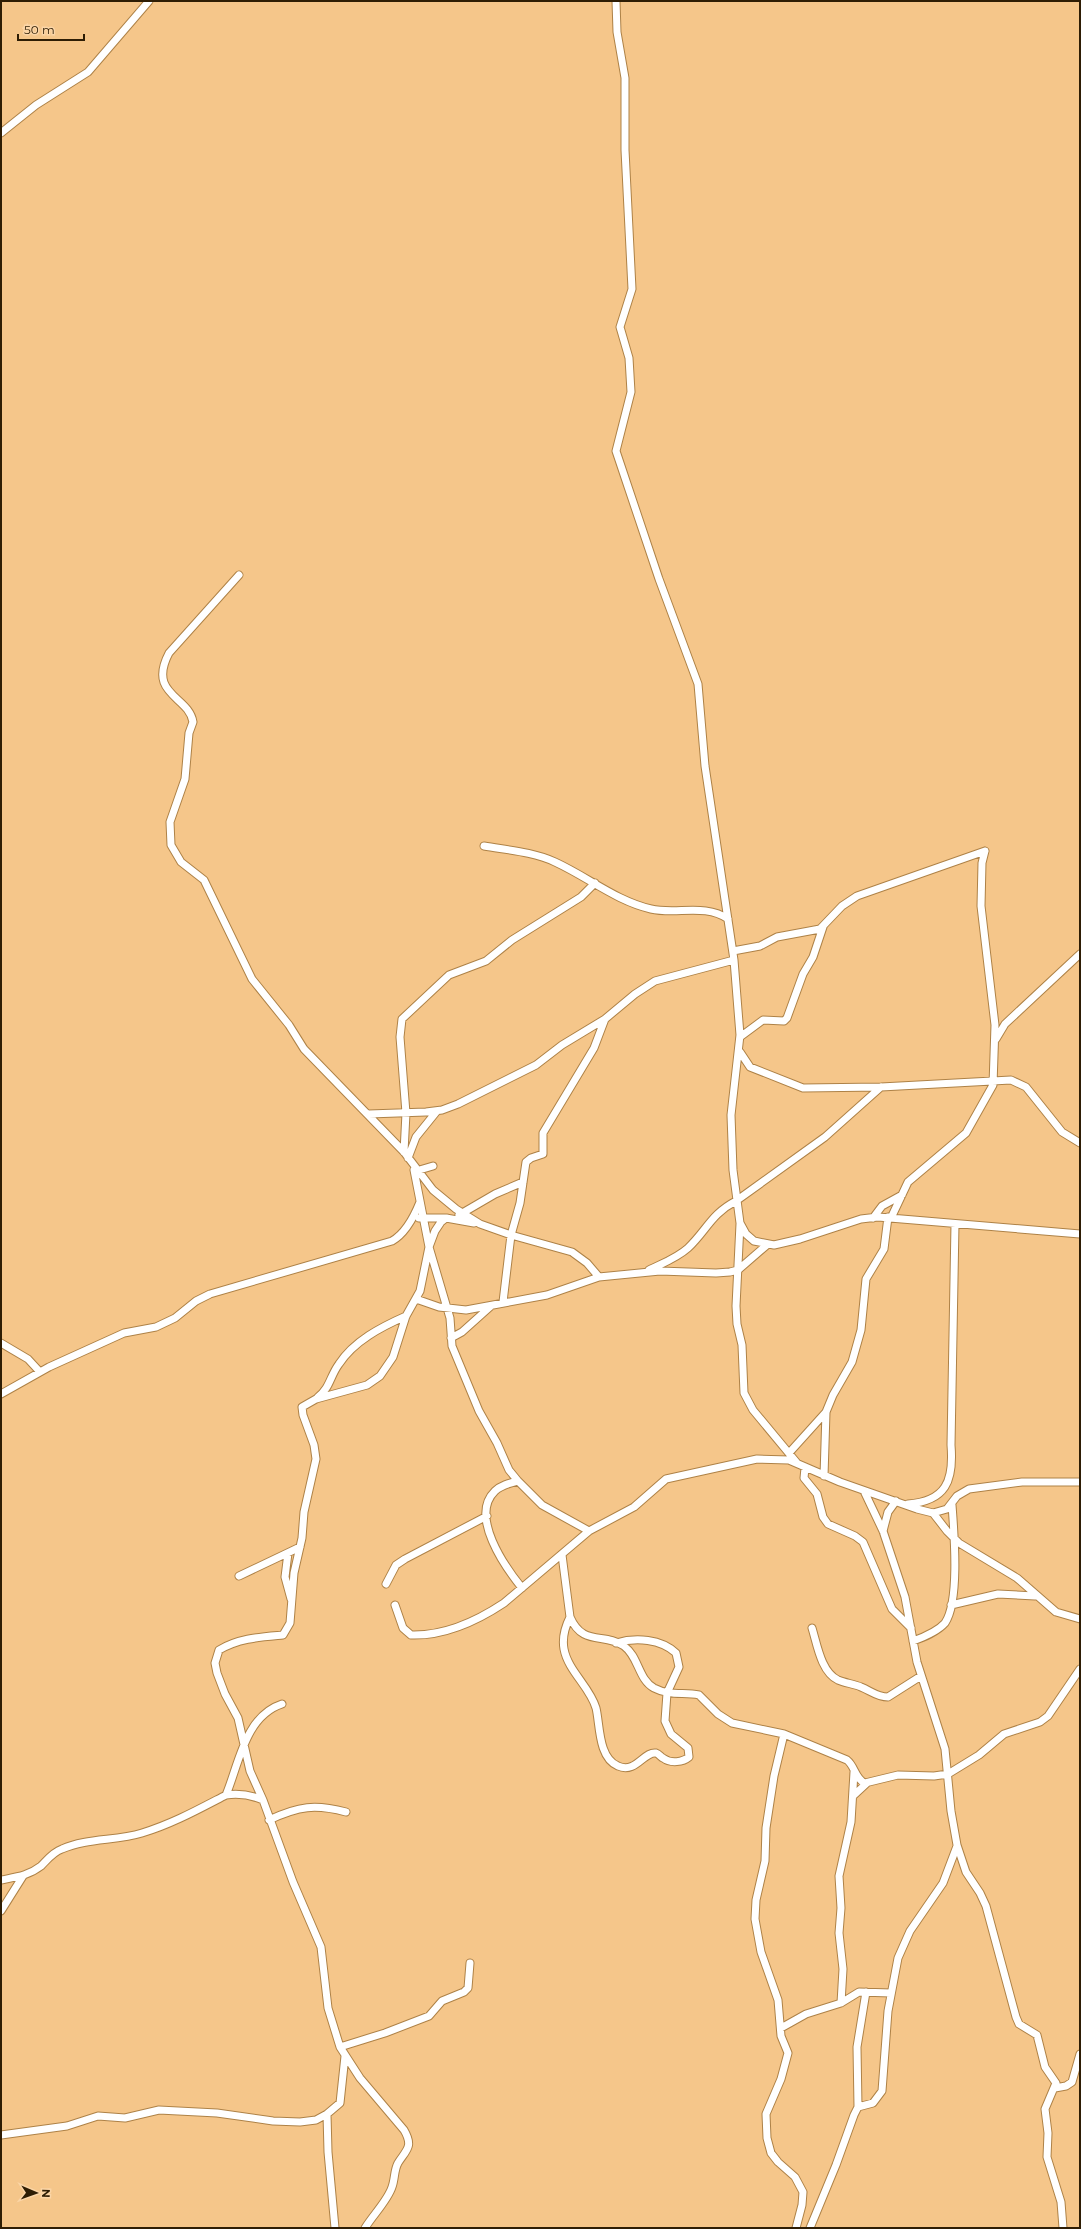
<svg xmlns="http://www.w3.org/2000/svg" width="1081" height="2229" viewBox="0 0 1081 2229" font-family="Montserrat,sans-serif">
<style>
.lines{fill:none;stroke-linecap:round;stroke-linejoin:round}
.minor-casing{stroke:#ae8247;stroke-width:9}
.minor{stroke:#fff;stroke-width:7}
</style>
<rect width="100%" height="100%" fill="#f5c68a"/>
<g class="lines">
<g class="minor-casing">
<path id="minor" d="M616,1L617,32L625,78V150L632,289L620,327L629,358L631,392L616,451L659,579L698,684L705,766L734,960L740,1035L731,1115L733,1170L740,1223L746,1234L754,1241L774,1245L800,1239L861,1219L878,1217L1080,1234
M1,133L36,105L88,72L149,1
M239,575L169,653C147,695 189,696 193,722L189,733L185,779L170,822L171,845L181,862L204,880L252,979L289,1025L304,1049L404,1152L433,1190L456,1209L480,1224L511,1235L572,1252L587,1263L599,1277L660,1271L716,1273L730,1272L738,1270L768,1244
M484,846C507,850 534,852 555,862C588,877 616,901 651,909C676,915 705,903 728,919
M733,951L760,946L777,937L820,929L842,906L857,896L985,851
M740,1037L763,1020L784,1021L787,1018L803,974L813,957L823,927
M996,1039L1005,1024L1080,954
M740,1052L750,1067L803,1088L881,1087L1011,1080L1026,1087L1062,1132L1080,1143
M369,1114L426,1112L442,1110L458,1104L536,1065L562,1045L605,1019L635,994L655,981L734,960
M404,1152L406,1113L400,1037L402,1019L449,975L486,961L512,940L581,897L595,883
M408,1158L416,1137L437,1111
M414,1170L429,1247L450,1318L452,1346L479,1411L497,1443L509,1470L518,1481L542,1505L589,1531
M416,1171L433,1166
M459,1215L495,1194L523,1182
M419,1218H447
M873,1218L882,1206L902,1195
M891,1218L908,1182L966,1133L993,1085L995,1025L981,906L982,863L985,851
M740,1224L736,1306L737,1324L742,1345L744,1393L753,1410L797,1463
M649,1270C663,1263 677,1258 688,1248C707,1230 711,1214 736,1201L825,1137L881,1087
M416,1299L439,1307L466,1310L547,1295L599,1277
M503,1302L511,1235L520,1203L526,1162L531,1158L543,1154V1133L594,1048L605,1019
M451,1338L462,1332L491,1306
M1,1343L28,1359L40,1372
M1,1394L49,1367L124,1333L156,1327L175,1318L196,1301L210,1294L392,1241C406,1233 414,1217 420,1202
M318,1397C330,1388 330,1376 339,1364C354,1341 381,1327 406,1316
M789,1453L826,1412
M805,1468L804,1478L817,1494L823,1517L828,1524L855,1536L863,1542L892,1609L911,1628
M824,1476L826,1412L833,1395L852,1362L861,1330L866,1279L884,1249L888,1217
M518,1481C510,1483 501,1485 495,1491C469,1516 505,1567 522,1588
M864,1491L883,1531L905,1597L917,1662L945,1749L951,1811L957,1845L966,1872L980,1893L986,1906L1016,2017L1019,2024L1037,2035L1045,2067L1056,2083L1045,2109L1048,2133L1047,2157L1061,2202L1063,2228
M908,1504C946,1501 954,1481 951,1445L955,1224
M933,1513L947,1531L959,1543L1017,1578L1056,1612L1080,1619
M883,1531L888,1512L896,1501
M288,1553L285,1577L291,1599
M562,1555L570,1617C583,1647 604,1632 624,1646C639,1657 638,1679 654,1688C669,1696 684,1692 699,1695L718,1714L732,1723L784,1734L847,1760C855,1766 855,1779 865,1783L898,1775L934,1776L948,1774L979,1755L1004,1734L1040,1722L1048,1716L1080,1669
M239,1576L300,1547
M386,1584L396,1565L405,1559L487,1516
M395,1605L403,1628L411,1635C444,1636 477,1621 504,1603L589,1531L634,1507L666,1479L757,1459L789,1460L840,1482L917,1509L933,1513L947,1509L957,1496L969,1489L1022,1482H1080
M951,1605L998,1594L1035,1596
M570,1617C565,1627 562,1638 564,1649C568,1671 590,1687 596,1708C600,1724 598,1758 618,1766C636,1774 644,1751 656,1753C659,1754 661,1757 663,1758C671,1764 683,1762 689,1757L688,1748L671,1734L665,1721L667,1693L679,1667L676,1653C661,1639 636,1637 616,1643
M812,1628C817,1644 821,1672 838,1680C845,1683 854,1684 861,1687C871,1691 877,1697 888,1697L921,1676
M913,1641C924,1637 937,1632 945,1623C960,1601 954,1532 952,1505
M784,1734L774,1776L766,1828L765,1861L756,1900L755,1919L761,1952L778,2000L781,2036L788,2053L781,2079L766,2114L767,2138L771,2153L778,2162L795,2177L803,2192L802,2205L796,2228
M226,1795C239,1764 245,1716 282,1704
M853,1796L867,1783
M263,1800L250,1771L238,1718L225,1694L217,1673L215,1663L219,1650C239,1638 261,1637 283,1635L290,1623L294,1573L302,1538L304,1512L316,1459L314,1445L303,1415L302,1407L316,1399L367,1385L380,1376L393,1357L406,1316L420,1291L429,1247L435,1231L441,1222L446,1218L474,1223
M269,1820C299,1806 315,1804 346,1812
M1,1880C16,1877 28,1876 41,1866C47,1860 53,1852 62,1849C87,1838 116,1841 142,1833C172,1824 199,1809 226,1795C239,1793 251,1795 263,1800L293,1882L321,1947L328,2008L340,2047L360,2078L404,2130C414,2147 406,2150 398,2163C394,2170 395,2179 392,2187C388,2200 373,2215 365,2228
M1,1911L23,1876
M841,2003L843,1969L839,1933L841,1908L839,1876L851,1822L854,1772
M781,2028L806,2014L841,2003L859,1992L891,1993
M340,2047L385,2033L429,2016L442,2001L464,1992L468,1988L470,1963
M1055,2088L1066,2086L1072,2082L1080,2054
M858,2107L857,2047L866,1992
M327,2114L328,2152L335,2228
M1,2135L67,2126L98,2116L125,2118L159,2110L217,2113L273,2121L300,2122L316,2120L327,2114L340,2103L345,2056
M810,2228L836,2165L854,2115L858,2107L873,2103L882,2091L888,2011L898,1958L910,1931L943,1883L957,1846"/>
</g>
<use href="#minor" class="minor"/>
</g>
<rect width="1081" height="2229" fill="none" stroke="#2e1d04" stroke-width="4"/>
<g transform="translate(36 2193) rotate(92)" stroke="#fbd5a6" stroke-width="3" paint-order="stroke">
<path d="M0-3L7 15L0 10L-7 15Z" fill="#2e1d04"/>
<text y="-6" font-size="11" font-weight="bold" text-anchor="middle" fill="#2e1d04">N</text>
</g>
<path d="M18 34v6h66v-6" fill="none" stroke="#2e1d04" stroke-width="2"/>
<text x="24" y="34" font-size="12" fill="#2e1d04" stroke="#fbd5a6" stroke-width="3" paint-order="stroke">50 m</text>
</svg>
